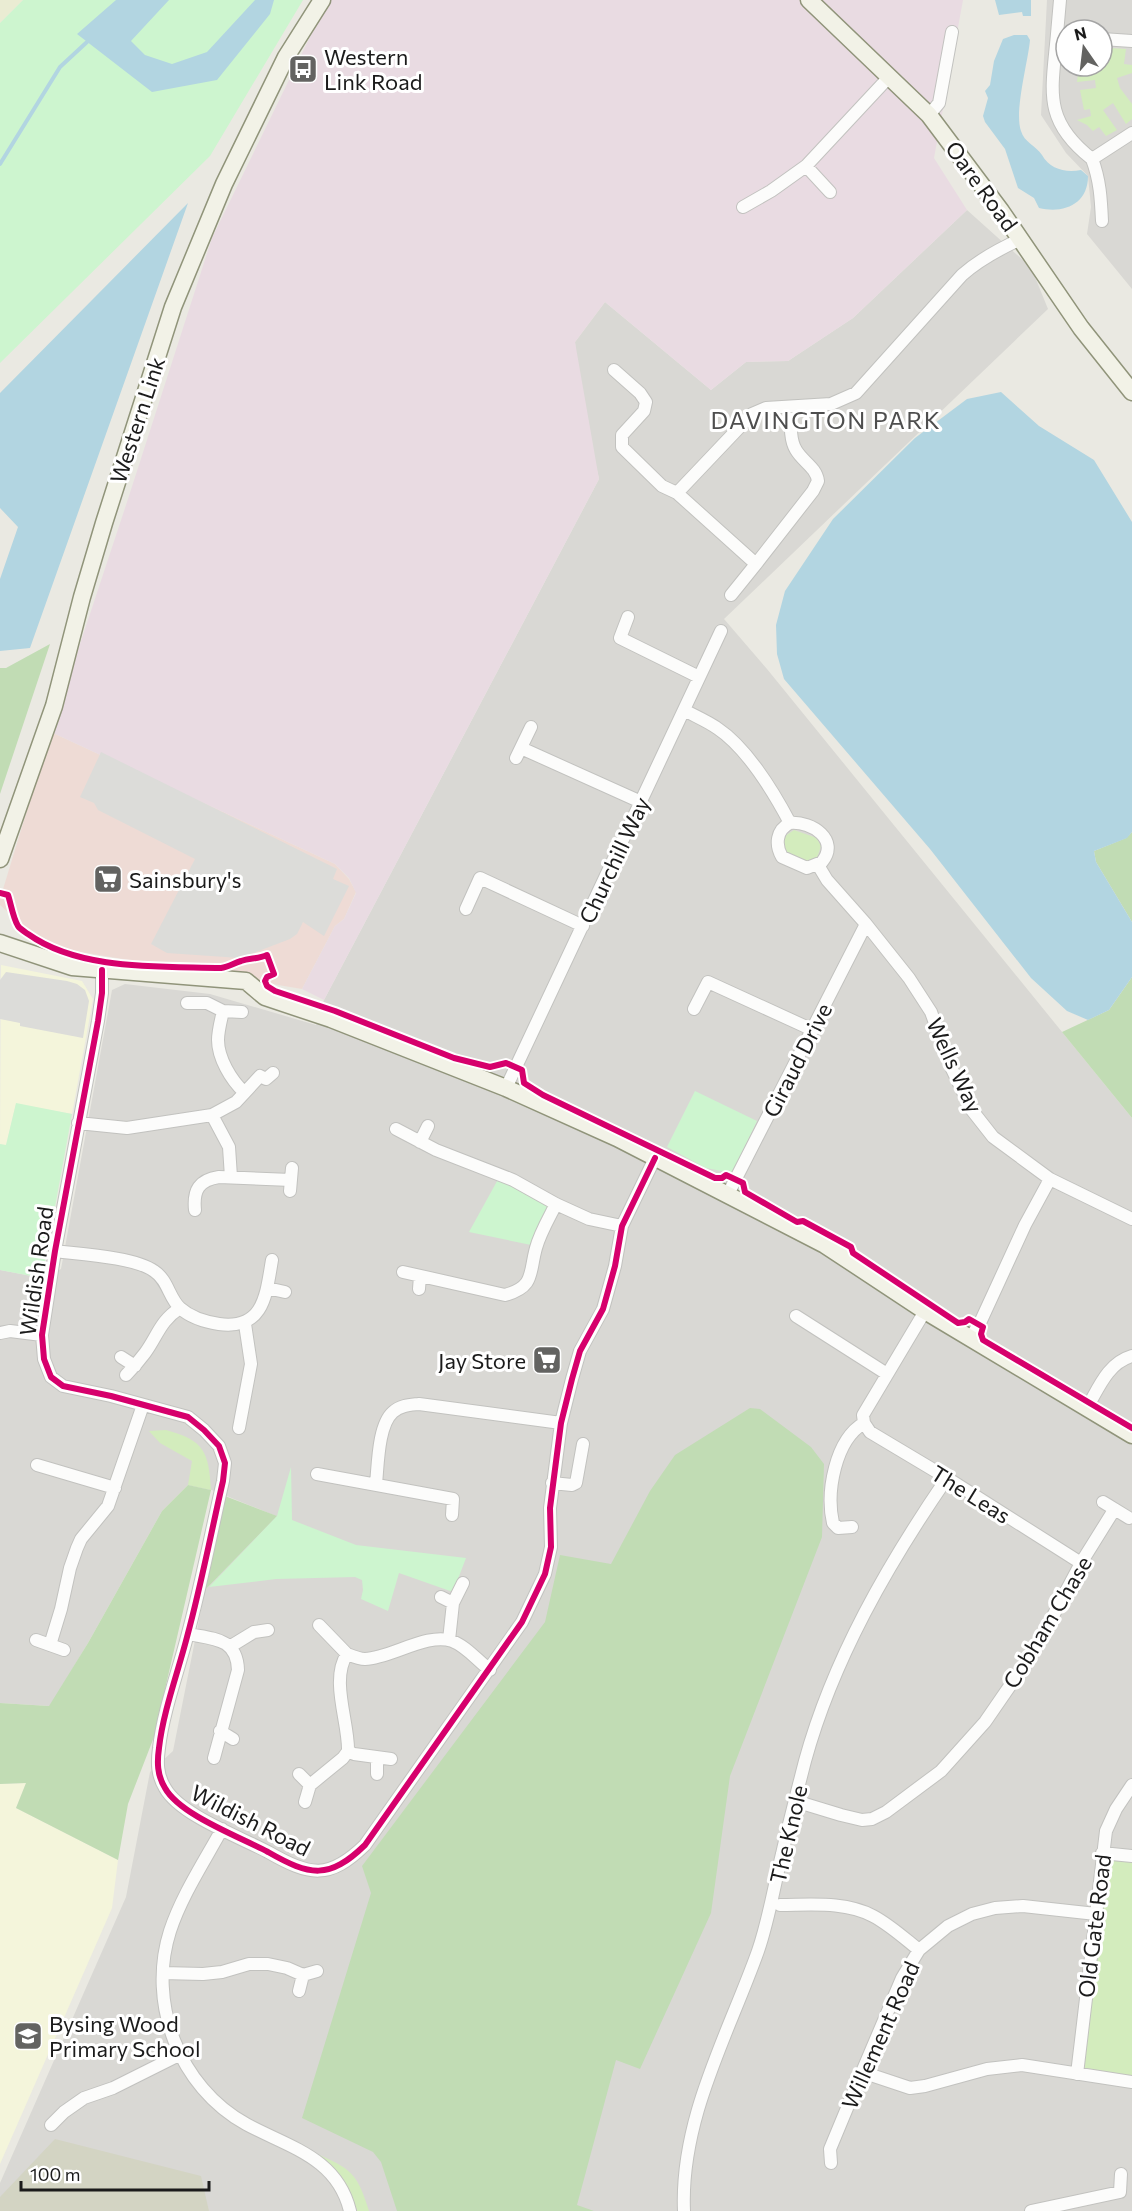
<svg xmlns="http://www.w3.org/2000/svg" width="1132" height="2211" viewBox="0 0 1132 2211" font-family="Commissioner,sans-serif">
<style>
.residential{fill:#d9d8d4;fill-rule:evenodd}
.commercial{fill:#eedbd5}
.industrial{fill:#e9dbe2}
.education{fill:#f4f5db}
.construction{fill:#d3d4c3}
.farmland{fill:#eaecd3}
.grass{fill:#d3ecbd}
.forest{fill:#c1dcb4}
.park{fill:#cdf5cf}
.parking{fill:#dcdcd9}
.water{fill:#b2d5e1}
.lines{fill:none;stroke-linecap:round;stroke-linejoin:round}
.stream{stroke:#b2d5e1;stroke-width:4}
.street-casing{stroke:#c2c2bf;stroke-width:14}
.secondary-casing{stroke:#90947a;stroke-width:19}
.street{stroke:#fcfcfb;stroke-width:12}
.secondary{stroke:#f2f2e7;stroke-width:16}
.cycleway-casing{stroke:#fff;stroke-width:10}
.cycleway{stroke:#d6006c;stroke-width:6}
.labels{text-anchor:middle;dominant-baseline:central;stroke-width:6;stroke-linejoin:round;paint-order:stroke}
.poi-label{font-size:22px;fill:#1b1b1b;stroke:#fff;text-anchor:start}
.street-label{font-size:22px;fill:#1b1b1b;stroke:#fff}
.neighbourhood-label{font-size:24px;letter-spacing:1.5px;fill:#4e4e4e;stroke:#fff}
</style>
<rect width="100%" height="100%" fill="#eae9e2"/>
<path class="residential" d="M1047,0H1132V289L1087,234L1091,207L1088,176L1066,153L1041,115ZM1066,30H1102V66H1066Z
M967,210L1024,261L1035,277L1048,309L724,619L767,669L1132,1118V2211H0V2183L126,1897L150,1772L173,1751L205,1590L276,1516L212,1490L188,1485L162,1511L88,1643L50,1706L0,1703V1270L42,1278L61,1269L112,990L125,984L210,994L316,1025L324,1000L599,479L579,390L575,342L605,302L711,390L746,362L788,361L853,318Z"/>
<path class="commercial" d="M51,732L335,864L349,879L356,892L344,919L335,926L302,989L69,950L28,931L0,905V899Z"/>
<path class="industrial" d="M328,0H963L934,158L967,210L853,318L788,361L746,362L711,390L605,302L575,342L599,479L324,1000L302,989L335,926L344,919L356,893L349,878L335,864L51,732L128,499L212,238Z"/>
<path class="education" d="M1,965L82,981L93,999L72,1114L16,1104L6,1146L0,1144Z
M26,1783L16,1808L118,1860L112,1908L0,2164V1784Z"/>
<path class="construction" d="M55,2139L201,2176L209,2211H0V2197Z"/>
<path class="farmland" d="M0,0H23L0,23Z"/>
<path class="grass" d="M1110,48L1126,49L1124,64L1132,65V73L1117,78L1120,88L1132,104V119L1126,124L1113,103L1103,110L1117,130L1106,136L1099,127L1093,131L1087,125L1077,120L1091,116L1090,109L1084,110L1080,90L1096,88L1095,80L1077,82L1079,66H1095V71H1101L1103,56L1109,57Z
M794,830L817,838L821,846L817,858L807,863L786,853L782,844L785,836Z
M166,1430C204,1440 209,1452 211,1490L188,1485L192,1461L160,1443L149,1431Z
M1102,1853L1132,1856V2082L1077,2074Z
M315,2153C351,2169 357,2172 369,2211H355C351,2185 335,2168 315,2153Z"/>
<path class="forest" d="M50,644L0,794V668H6Z
M1132,832V922L1096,862L1094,851L1126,838Z
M1132,977V1118L1062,1032L1109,1010Z
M750,1408L760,1409L811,1447L824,1464L822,1537L730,1776L711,1913L640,2069L616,2060L577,2205L594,2211H397L381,2162L373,2152L302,2118L371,1893L362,1866L545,1622L560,1555L611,1564L650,1491L675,1455Z
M188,1485L211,1490L154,1737L128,1804L118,1860L16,1808L26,1783L0,1784V1703L49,1706L88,1643L162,1511Z
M225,1496L277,1516L205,1590Z"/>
<path class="park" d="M23,0H303L210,156L0,363V23Z
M695,1091L757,1121L732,1173L706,1168L667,1147Z
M16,1103L72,1114L42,1278L0,1270V1144L6,1145Z
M501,1174L556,1204L536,1246L469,1232Z
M291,1467L292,1520L356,1545L466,1558L453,1592L399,1573L388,1611L361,1599L363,1590L362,1580L355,1577L276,1579L209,1587L277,1516Z"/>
<path class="parking" d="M101,752L337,869L333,879L349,886L324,936L303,922L297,934L290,939L240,958L167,953L151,944L195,859L98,810L94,803L80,797Z
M6,972L67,981L77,984L85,990L89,1001L83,1038L20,1026V1023L0,1019V980Z"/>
<path class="water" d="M116,0H169L131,41L145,55L172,64L207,52L255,0H274L270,14L217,80L152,92L77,34Z
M995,0H1031V16H1023L1022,12L999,15Z
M1014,35H1027L1030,40C1028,62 1014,112 1021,131C1024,142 1036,146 1042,155C1050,169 1065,173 1081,170L1088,176C1088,204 1064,214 1039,208L1034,198L1018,188L1005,149L985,122L983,116L988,98L985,91L990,85L994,61L1003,39Z
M188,203L30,648L0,651V579L18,527L0,508V393Z
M1001,392L1039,426L1094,460L1132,522V832L1127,838L1094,851L1096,862L1132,922V977L1109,1010L1088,1020L1067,1011L1031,978L930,849L784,679L777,654L776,625L785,591L833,519L915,438L967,399Z"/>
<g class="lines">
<path class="stream" d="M0,164L60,67L87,42"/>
<g class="street-casing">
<path id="street" d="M1060,0L1057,34L1066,35
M1057,34C1052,91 1042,120 1092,159
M1102,39L1132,41
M929,115L939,103L952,32
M806,166L830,192
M743,207L771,191L806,166L889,77
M1102,221C1101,199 1100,180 1092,159L1132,133
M614,370L640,393L646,402L644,411L622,435V447L662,486L677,493L756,564L813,491L818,481C816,467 803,462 796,450C789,439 791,420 791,407
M677,493L752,414L766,408L831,404L856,393L962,275C980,259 999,249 1021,239
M731,595L756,564
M628,617L620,638L699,677
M684,710C695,716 707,721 717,728C747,748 773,791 790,823
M521,748L641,802
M516,758L531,727
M790,823C812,821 840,840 822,862L807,868L782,857C775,845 776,830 790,823Z
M818,865L827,880L866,924L909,978L931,1012L951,1067L971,1109L993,1137L1050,1179L1132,1219
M466,909L480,878L583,926
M102,970V993L98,1021L55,1251L42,1335L44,1359L51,1377L63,1386L111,1396L188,1417L204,1430L219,1446L225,1463L223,1481C211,1533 201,1586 187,1637C178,1672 163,1712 159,1748C157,1762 157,1775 165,1788C180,1815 240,1837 268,1852C310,1876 329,1880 365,1845L522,1622L545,1574L551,1547L550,1508L561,1423L572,1379L580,1351L603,1309L615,1266L622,1226L655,1158
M187,1003H207L223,1011L242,1012
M694,1009L708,982L813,1030
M223,1011C221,1020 218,1031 218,1040C218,1058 231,1080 244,1092
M506,1088L721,631
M212,1115L229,1147L231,1177
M78,1123L127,1128L212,1115L236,1102L260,1076L266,1079L273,1073
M396,1129L436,1150L513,1180L556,1204L589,1219L622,1226
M420,1142L428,1126
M290,1191L292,1168
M727,1196L866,924
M195,1210C193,1190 199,1180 219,1177L291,1180
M55,1251C79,1254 135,1257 154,1271C168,1280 169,1298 180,1308C190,1317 206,1322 219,1324C264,1330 266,1295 272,1260
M403,1272L505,1295C535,1287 529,1273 536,1248C540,1233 549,1218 556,1204
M267,1288L285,1292
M419,1289L420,1276
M925,1311L863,1415L864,1423L870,1432L947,1478L1081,1563
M796,1316L887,1374
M0,1333L10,1331L42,1335
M970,1338L979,1325L1025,1225L1050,1179
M121,1357L135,1366
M126,1375C133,1368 139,1361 145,1353C158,1335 160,1321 180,1308
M1087,1408C1099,1387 1108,1363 1132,1356
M239,1428L251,1364L245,1324
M37,1465L115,1488
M317,1474L453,1499L452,1515
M552,1483L572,1485L576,1483L583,1444
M376,1484C378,1465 378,1425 393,1412C401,1405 410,1405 419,1404L561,1423
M1103,1502L1129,1518
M852,1527L838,1528L833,1523C826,1492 835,1440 864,1423
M441,1597L453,1603
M319,1625L347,1654
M188,1634C214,1639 237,1638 238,1670L214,1758
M36,1640L64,1650
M449,1640L453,1603L463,1583
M50,1645L61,1609L70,1568L77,1548L81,1539L108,1506L143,1405
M231,1646L254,1632L268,1630
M220,1731L233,1739
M348,1751L354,1754L391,1759
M299,1774L310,1785
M377,1774V1758
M795,1801L841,1815L862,1820L872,1819L886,1812L941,1771L985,1722L1036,1648L1081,1563L1114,1510
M305,1802L310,1785L343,1758L348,1751C349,1723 330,1680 347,1654C352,1656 359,1659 365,1659C391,1658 428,1632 452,1641C466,1646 478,1661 490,1670
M222,1829C204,1862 182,1895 170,1931C147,2003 179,2087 246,2124C288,2147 337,2157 350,2211
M1102,1853L1132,1856
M780,1905C810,1905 845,1901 873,1916C890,1925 904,1938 919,1950
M163,1973L203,1974L222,1972L249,1964H268L287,1968L303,1975L317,1971
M299,1991L303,1975
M862,2072L910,2088L925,2086L987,2069L1022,2065L1132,2082
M1077,2074L1106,1831L1116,1809L1132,1785
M51,2125L64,2112L84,2098L113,2088L179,2055
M831,2163L830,2149L862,2072L902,1978L919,1950L948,1926L972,1914L995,1908L1023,1906L1096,1914
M684,2211C680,2119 728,2035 758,1951C769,1919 774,1886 782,1854C789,1823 797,1792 805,1761C833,1659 888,1564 947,1478
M1031,2211L1120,2192L1121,2174"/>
</g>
<g class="secondary-casing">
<path id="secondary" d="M809,0L929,115L1001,211L1081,328L1132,392
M0,859L54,706L82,597L104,523L173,307L224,184L264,102L286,57L322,0
M0,943L72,967L246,981L265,997L331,1019L506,1088L617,1138L825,1245L925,1311L1132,1435"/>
</g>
<use href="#street" class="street"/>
<use href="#secondary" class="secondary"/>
<g class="cycleway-casing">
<path id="cycleway" d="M0,893L8,895C11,904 13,918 18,926C20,929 25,932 28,934C80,971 160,966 221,968C229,967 234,963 241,961C250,958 258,959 267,955L274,974L267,977L265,981L267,986L275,991L335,1011L454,1058L490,1067L506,1063L522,1070L524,1083L543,1095L715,1178H722L726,1175L743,1183L745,1192L797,1222L803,1221L851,1247L853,1253L958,1323L965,1322L969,1319L983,1327L981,1334L983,1340L1132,1428
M102,970V993L98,1021L55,1251L42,1335L44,1359L51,1377L63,1386L111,1396L188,1417L204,1430L219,1446L225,1463L223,1481C211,1533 201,1586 187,1637C178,1672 163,1712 159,1748C157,1762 157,1775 165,1788C180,1815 240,1837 268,1852C310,1876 329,1880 365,1845L522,1622L545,1574L551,1547L550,1508L561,1423L572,1379L580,1351L603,1309L615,1266L622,1226L655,1158"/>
</g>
<use href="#cycleway" class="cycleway"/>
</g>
<defs>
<g id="bus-square" transform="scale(1.5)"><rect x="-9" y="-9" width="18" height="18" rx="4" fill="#636361" stroke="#fff"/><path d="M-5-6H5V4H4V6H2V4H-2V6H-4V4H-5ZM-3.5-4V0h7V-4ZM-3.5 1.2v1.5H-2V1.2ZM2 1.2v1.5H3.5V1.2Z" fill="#fff"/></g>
<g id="supermarket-square" transform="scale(1.5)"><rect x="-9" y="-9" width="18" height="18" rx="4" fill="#636361" stroke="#fff"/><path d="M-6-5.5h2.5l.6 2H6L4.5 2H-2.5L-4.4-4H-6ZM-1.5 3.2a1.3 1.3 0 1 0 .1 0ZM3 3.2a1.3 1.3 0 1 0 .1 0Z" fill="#fff"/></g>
<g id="school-square" transform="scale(1.5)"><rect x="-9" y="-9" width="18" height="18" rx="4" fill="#636361" stroke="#fff"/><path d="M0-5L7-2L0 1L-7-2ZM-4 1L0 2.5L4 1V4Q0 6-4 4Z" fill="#fff"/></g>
</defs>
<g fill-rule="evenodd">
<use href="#bus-square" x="303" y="69"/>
<use href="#supermarket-square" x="108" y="879"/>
<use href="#supermarket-square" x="547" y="1360"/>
<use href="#school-square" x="28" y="2036"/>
</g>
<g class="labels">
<g class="poi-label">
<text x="324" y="56">Western<tspan x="324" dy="25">Link Road</tspan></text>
<text x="129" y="879">Sainsbury's</text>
<text x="526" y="1360" text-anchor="end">Jay Store</text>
<text x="49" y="2023">Bysing Wood<tspan x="49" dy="25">Primary School</tspan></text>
</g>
<g class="street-label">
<text transform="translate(982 186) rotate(54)">Oare Road</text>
<text transform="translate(137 420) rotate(-72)">Western Link</text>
<text transform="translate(614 860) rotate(-65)">Churchill Way</text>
<text transform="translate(797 1060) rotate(-63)">Giraud Drive</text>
<text transform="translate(955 1065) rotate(65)">Wells Way</text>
<text transform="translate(36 1271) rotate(-82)">Wildish Road</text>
<text transform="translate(971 1494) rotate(32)">The Leas</text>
<text transform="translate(1047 1622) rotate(-59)">Cobham Chase</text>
<text transform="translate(251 1820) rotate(27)">Wildish Road</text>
<text transform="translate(788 1834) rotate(-77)">The Knole</text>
<text transform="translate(1094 1926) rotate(-83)">Old Gate Road</text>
<text transform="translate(880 2035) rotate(-66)">Willement Road</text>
</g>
<g class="neighbourhood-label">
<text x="826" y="419">DAVINGTON PARK</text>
</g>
</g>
<g transform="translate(1084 48) rotate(346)"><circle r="28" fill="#ffffff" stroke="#a4a4a4" stroke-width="1.5"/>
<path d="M0-4.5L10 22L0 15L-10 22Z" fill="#636361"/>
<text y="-9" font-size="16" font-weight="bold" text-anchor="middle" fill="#1b1b1b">N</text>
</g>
<path d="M21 2181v9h188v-9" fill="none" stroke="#1b1b1b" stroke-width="3"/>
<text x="30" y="2181" font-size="18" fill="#1b1b1b" stroke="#ffffff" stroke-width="4.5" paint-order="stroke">100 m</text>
</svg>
